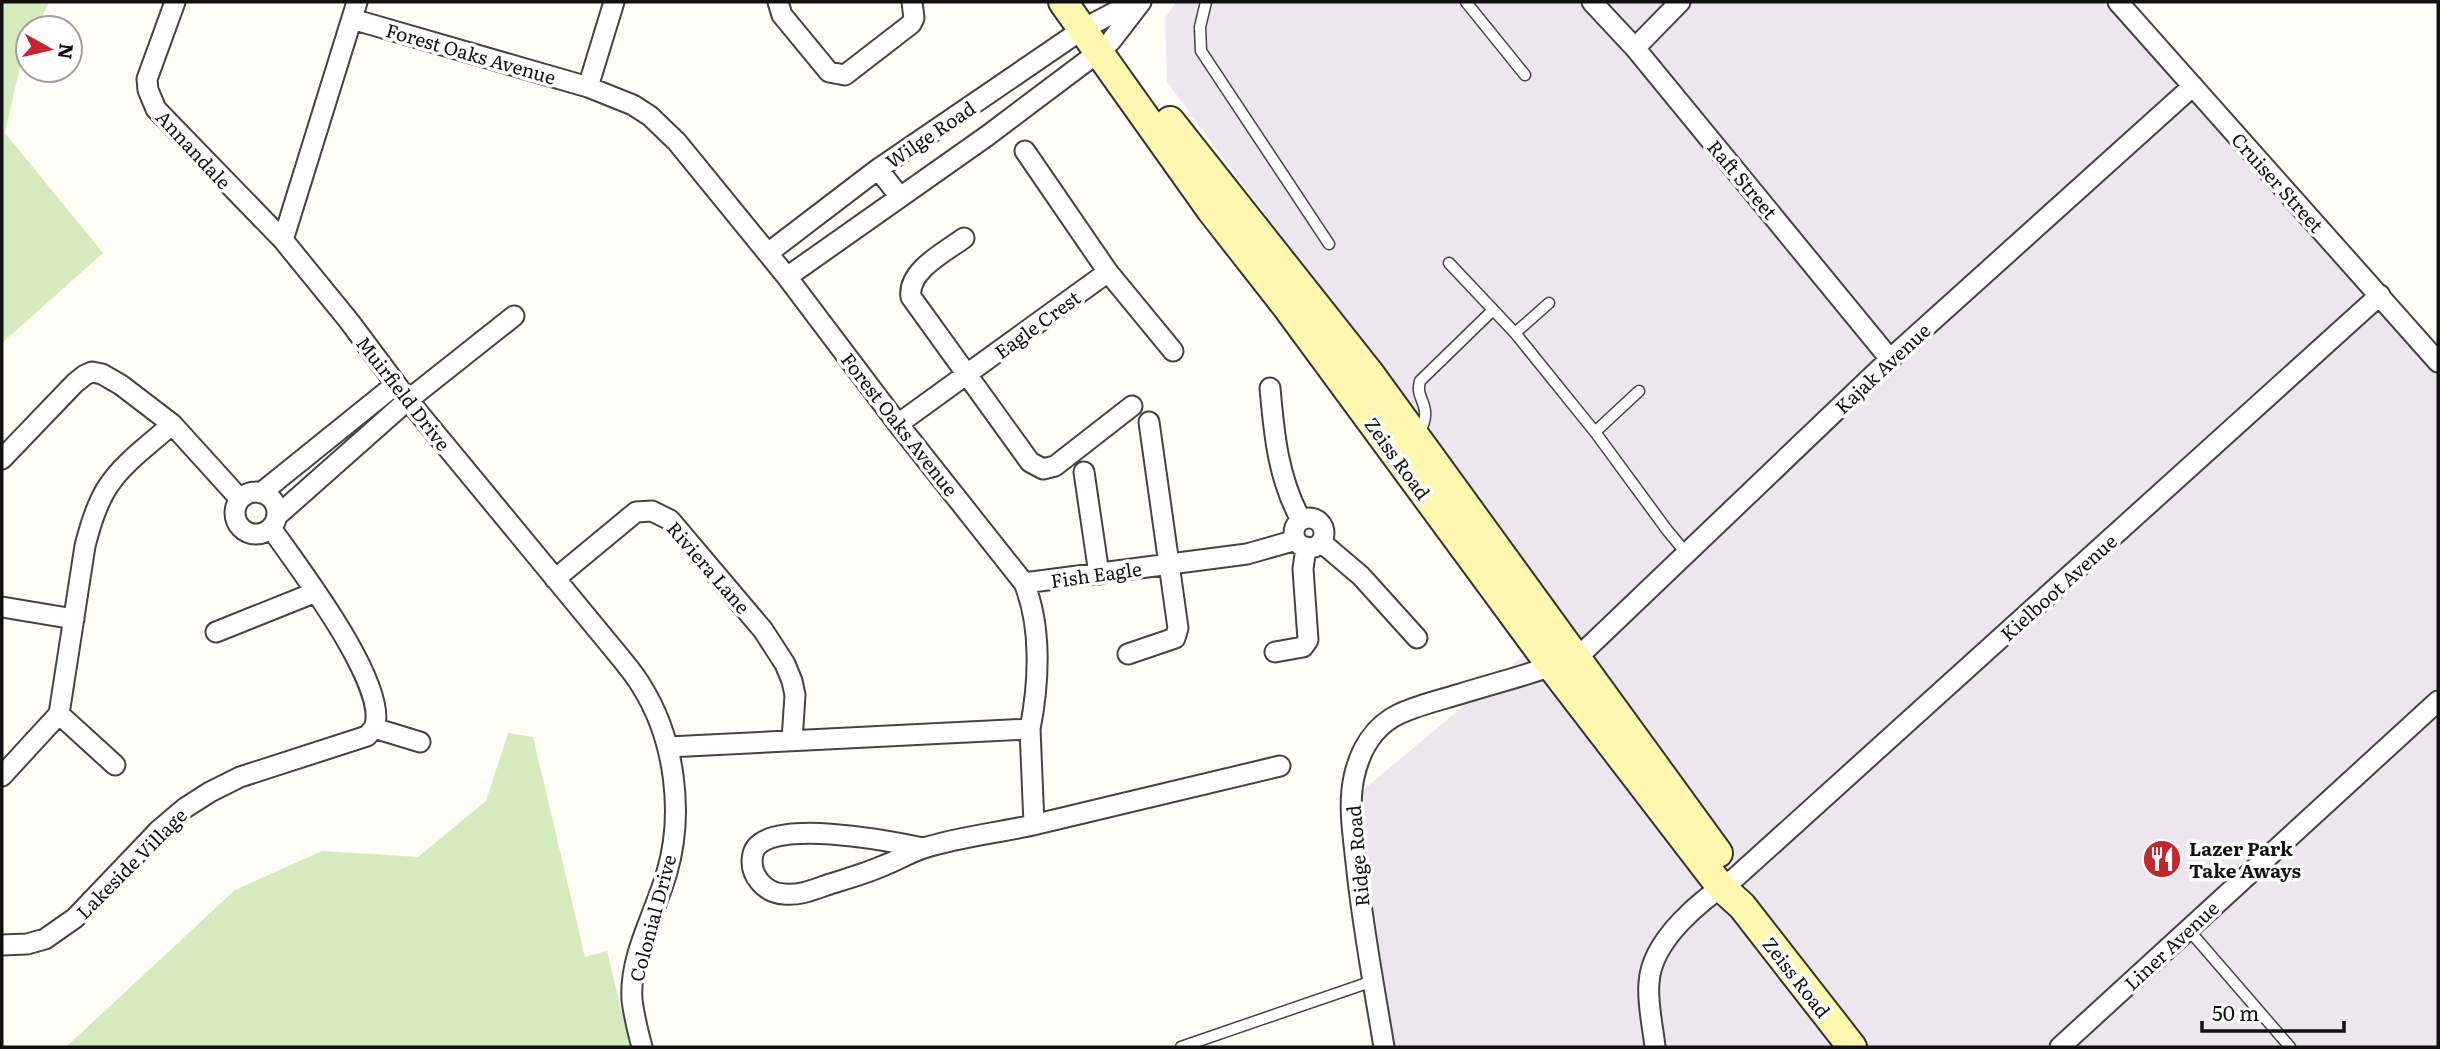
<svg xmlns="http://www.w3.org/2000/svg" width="2440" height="1049" viewBox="0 0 2440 1049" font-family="Literata,serif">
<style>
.industrial{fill:#eee6ef}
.green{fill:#d5ebbd}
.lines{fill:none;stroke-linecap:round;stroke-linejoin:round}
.lane-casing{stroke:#444;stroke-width:13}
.street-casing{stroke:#444;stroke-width:23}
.secondary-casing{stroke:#333;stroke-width:32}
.lane{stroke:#fff;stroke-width:10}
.street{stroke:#fff;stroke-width:19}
.secondary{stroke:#fff6b0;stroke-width:28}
.labels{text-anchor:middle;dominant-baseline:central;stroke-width:7;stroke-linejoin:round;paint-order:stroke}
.street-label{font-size:19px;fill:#111;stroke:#fff}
.poi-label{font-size:19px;font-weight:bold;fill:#111;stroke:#fff;text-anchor:start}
</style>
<rect width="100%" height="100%" fill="#fffdf5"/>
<path class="industrial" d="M1176,2H2104L2438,359V1047H1374L1344,806L1566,620L1167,82L1165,18Z"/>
<path class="green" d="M2,2H49L37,28H28V49L19,71L5,133L103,253L2,343Z
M508,733L533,737L585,957L607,951L630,1047H66L235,890L322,851L418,857L486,801Z"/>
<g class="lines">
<g class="lane-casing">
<path id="lane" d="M1206,2L1200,27L1201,51L1329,244
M1466,2L1525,75
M1449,263L1515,333L1595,432L1667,530L1687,554
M1515,333L1549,303
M1595,432L1639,391
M1419,434C1435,404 1414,401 1420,381L1492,311
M2188,929L2290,1047
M1181,1047L1373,981"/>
</g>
<g class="street-casing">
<path id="street" d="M175,2L147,79L148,90L156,109L283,240L349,321L408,400L620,657C628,667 636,676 642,687C675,740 684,813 667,872C655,914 629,956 632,1000C634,1016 638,1032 642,1047
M778,2L782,15L829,72L845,75L911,24L914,18L912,2
M1592,2L1635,48L1890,359
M2118,2L2438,362
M352,19L588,87L633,105L650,116L677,142L787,277L898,424L1024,583C1042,627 1039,683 1030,729L668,747
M1635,48L1680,2
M588,87L614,2
M1025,151L1108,272L1173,351
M878,169L900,197
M964,238C945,252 907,271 911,297L1030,462L1043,469L1055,466L1132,406
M283,240L357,2
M768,253L878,169L1083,29L1134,2
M787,277L987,136L1100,51L1111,41L1141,2
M1270,388C1274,434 1278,478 1301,520
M898,424L1108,272
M2,459L75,383L85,375L92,372L102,374L121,385L172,424L240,499
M1084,472L1099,574
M235 513a21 21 0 1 1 42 0a21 21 0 1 1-42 0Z
M261,493L395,385
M277,516L408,400L514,316
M1294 533a15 15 0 1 1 30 0a15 15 0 1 1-30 0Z
M271,528C296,564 391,687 374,728
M1321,542L1361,576L1417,638
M555,579L636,512L652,511L670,520L763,630L785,664L792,681L795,695L792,740
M1024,583L1247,554L1296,540
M2,607L74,619
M216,632L316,592
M1275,652L1303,647L1308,640L1303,569L1306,547
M1128,654L1175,638L1178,628L1149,422
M59,714L115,765
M1030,729L1034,824
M2,776L59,714L85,546C90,526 97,502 109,485C124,462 152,443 172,424
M923,848C895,842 762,815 753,854C748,875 765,893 784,894C800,896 815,889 830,884C849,878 867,873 885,865C898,860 911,852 924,848C959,837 997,833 1033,825C1115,806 1198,785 1280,766
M2,945L27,944L45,939L75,918L159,830L185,808L210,792L240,777L367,736L374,728L420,742
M1384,1047C1374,986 1362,924 1356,862C1353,834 1348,805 1354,777C1360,750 1374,726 1399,714C1418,705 1440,700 1460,694C1499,682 1539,672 1578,657L1890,359L2193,86
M1655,1047C1653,1027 1647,1003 1649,983C1651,940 1702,899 1735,878L2380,295
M2060,1047L2438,701"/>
</g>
<g class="secondary-casing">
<path id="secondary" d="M1063,2L1211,210L1287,307L1552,667L1721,887L1742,906L1852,1047
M1170,121L1370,374L1718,853"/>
</g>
<use href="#lane" class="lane"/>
<use href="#street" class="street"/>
<use href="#secondary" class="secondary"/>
</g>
<defs>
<g id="restaurant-disc" transform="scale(2.0125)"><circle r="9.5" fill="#c4262e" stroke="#fff"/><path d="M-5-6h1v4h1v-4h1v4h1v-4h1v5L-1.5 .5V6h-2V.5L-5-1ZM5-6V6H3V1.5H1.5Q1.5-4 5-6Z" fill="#fff"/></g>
</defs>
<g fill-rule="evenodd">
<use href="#restaurant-disc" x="2162" y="859"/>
</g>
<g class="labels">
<g class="street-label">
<text transform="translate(471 53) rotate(16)">Forest Oaks Avenue</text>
<text transform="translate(930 134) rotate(-34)">Wilge Road</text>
<text transform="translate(194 149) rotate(47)">Annandale</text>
<text transform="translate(1743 179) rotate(50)">Raft Street</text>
<text transform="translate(2278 182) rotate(48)">Cruiser Street</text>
<text transform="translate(1037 324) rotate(-36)">Eagle Crest</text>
<text transform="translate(1882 368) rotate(-43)">Kajak Avenue</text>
<text transform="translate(404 393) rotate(52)">Muirfield Drive</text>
<text transform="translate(900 424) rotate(52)">Forest Oaks Avenue</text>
<text transform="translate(1398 458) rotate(54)">Zeiss Road</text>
<text transform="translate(709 567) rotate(49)">Riviera Lane</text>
<text transform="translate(1096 574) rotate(-8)">Fish Eagle</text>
<text transform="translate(2058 587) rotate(-42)">Kielboot Avenue</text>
<text transform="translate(1357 856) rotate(-95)">Ridge Road</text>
<text transform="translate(131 863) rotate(-45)">Lakeside Village</text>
<text transform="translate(652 918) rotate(-75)">Colonial Drive</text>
<text transform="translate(2171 945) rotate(-43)">Liner Avenue</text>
<text transform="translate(1797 977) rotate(52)">Zeiss Road</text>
</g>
<g class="poi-label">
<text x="2189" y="848">Lazer Park<tspan x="2189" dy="22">Take Aways</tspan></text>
</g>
</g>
<rect width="2440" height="1049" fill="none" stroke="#111111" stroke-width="7"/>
<g transform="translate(49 49) rotate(98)"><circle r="33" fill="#ffffff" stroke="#a0a0a0" stroke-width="2"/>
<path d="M0-5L12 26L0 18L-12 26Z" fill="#c4262e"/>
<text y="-10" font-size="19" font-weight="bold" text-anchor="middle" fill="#111111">N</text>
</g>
<path d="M2202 1021v10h142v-10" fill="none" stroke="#111111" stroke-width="3.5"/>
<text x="2212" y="1021" font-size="21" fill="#111111" stroke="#ffffff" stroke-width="5" paint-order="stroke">50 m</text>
</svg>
